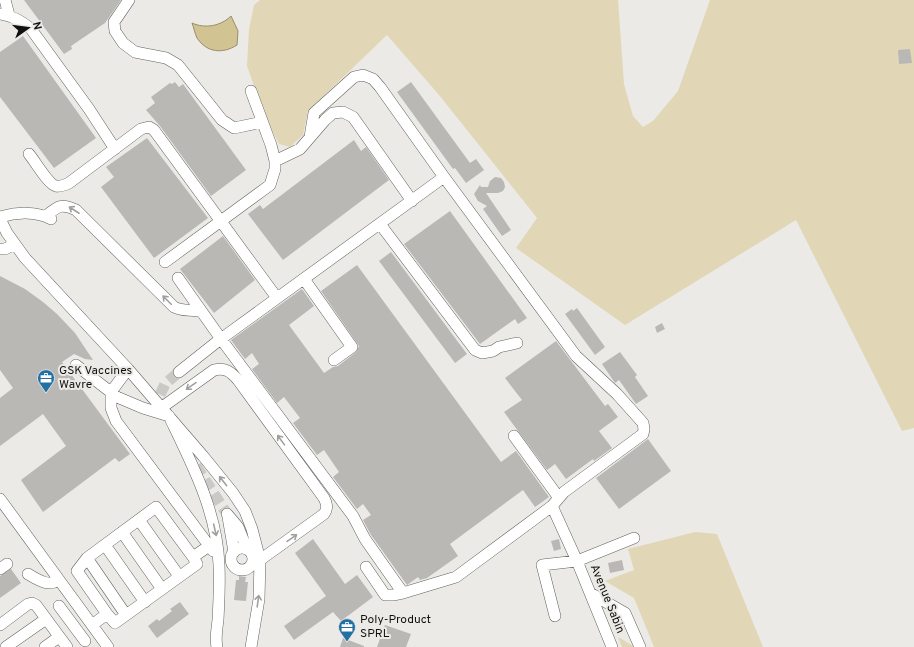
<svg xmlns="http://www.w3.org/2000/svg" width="914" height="647" viewBox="0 0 914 647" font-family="Overpass,sans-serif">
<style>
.green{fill:#e1d7b7}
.water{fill:#d2c393;stroke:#988e6c}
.building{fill:#b9b8b4}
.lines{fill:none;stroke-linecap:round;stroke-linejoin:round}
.minor-tunnel{stroke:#cbc9c6;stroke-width:11;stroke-dasharray:11 5.5;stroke-linecap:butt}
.minor-casing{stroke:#62615e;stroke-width:12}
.minor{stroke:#fff;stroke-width:11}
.oneway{stroke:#a0a09f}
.labels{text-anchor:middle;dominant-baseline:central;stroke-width:4;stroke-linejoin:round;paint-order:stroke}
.poi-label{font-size:12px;fill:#111110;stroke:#eceae6;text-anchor:start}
.street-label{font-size:12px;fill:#111110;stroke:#eceae6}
</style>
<rect width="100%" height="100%" fill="#eceae6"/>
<path class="green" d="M260,0H618L624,84L633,116L643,127L653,121L678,91L710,0H914V428L902,431L796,220L625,325L516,248L537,218L439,95L387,35L308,111L303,135L290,147L279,144L265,117L247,66L249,29L254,5Z
M695,532L717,534L763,647H654L634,598L605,581L634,570L628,549Z
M618,637L635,647H622Z"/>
<path class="water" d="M231,16L238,31L237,45C223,54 207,53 197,38C195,34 194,28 192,23C205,29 221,26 231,16Z"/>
<path class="building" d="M24,0H121L105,23L71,46L72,49L64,54Z
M23,36L96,138L54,168L0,97V52Z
M910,49L912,63L899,64L898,50Z
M175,82L179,87L183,84L246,170L211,196L160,126L146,110L155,103L151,97L170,83L172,84Z
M411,82L470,163L476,159L484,170L466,183L455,168L453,169L397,92Z
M147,138L208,218L154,258L101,187L114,177L106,167Z
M354,140L361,151L366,147L389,180L283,260L248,214L260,205L263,209Z
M495,177L501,178L504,182L505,187L503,191L498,193H486L511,230L502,236L483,209L487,206L478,201L474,194L480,185L481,187H488L490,181Z
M450,211L527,318L518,324L515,319L480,344L404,244Z
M223,236L255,280L214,313L180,269Z
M391,252L467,354L455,363L379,261Z
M357,265L501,462L516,451L549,497L535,507L523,490L450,544L458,556L427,578L420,580L418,577L407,585L371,535L363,520L371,515L363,504L357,509L333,477L339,472L324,450L317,455L293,423L300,418L284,397L277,403L252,369L259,364L252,353L245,359L231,340L302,289L314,306L289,325L324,373L333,367L338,366L356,352L359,346L321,291Z
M0,276L25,289L43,302L57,314L75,333L93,360L85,359L74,354L62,362L130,454L119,462L115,458L43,512L21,480L66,446L43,414L0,446V398L13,388L0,370Z
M577,308L605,347L595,355L565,314L572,309L573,311Z
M662,323L665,329L657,333L655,327Z
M556,341L605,406L608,404L618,417L599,431L612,448L594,461L593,459L566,479L555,464L547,470L504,412L522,400L505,378Z
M620,352L637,375L635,377L648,396L636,404L619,380L615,383L602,364Z
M648,439L671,471L619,509L596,478Z
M313,539L345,584L357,575L373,597L341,621L333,612L294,640L284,626L326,596L295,553Z
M559,539L561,549L554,551L551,541Z
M622,560L624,570L610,573L608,563Z
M11,569L21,583L0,598V576Z
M239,576L246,577L245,582H248L246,601L234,600L236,580H239Z
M180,602L189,614L157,638L148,626L157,619L159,621L172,611L170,609Z
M385,625L411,634L406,647H377Z
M343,638L364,646V647H340Z"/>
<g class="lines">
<path class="minor-tunnel" d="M164,410L159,397L165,384L179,372
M196,466L227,514"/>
<g class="minor-casing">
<path id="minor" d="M5,0L9,15
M129,0L114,22L115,31L123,43L135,52L166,58L178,65L222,120L234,128L262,122
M0,14C13,16 21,21 31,29L89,109L115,149
M310,137L314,113L354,77L363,75L373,79L380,87L444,177L576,356L617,394L643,423L644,429L643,434L564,492L552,506L456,577L403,593L393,595H385L366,567
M29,154C35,161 48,184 56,186C61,187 65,185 69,183L141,129L149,127L154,130L277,298
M275,161L300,149L325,120L333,113L343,112L353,117L412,201
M46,216C58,206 61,203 76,210L174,307C183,312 192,309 202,312
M0,217C16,212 36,211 51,219
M0,219L7,233L25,258L128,369L203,456L233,493L245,511L252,529L260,560L259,599L251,647
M380,224L475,350L482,353L493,351L499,347L517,343
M0,249H5L15,244
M165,262L270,185L275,169V161L271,145L251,91
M178,278L221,339L353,516L365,539L403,593
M304,279L352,347L334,360
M76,365L117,397L143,408L169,416C192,464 217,511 219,565C220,583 219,601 218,620C217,628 215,639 217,647
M128,369L111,392V408L116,421L213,551
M179,372L218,341L444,177
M161,408L214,370C225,367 231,372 238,380L324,498C327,504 328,508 324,514L260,560L255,559
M514,436L559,498
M0,499L108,647
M552,506L577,561L612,647
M227,514L238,527L247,549
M228,517L234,552
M139,520L179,576
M122,532L162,589
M105,545L145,602
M231 559a11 11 0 1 1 22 0a11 11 0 1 1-22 0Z
M87,558L126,615
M0,569L7,564
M28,574C38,580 48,587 59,580
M590,593L625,613L640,647
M59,606L85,641
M107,614L115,623L197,564L193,557
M555,616L542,565L577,561L634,538
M0,625L28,604L32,603L36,605L67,647
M92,625L107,614L77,571L87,558L156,507L193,557L209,546
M6,647L46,619
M45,647L59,637"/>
</g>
<use href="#minor" class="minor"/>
</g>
<defs><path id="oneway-shaft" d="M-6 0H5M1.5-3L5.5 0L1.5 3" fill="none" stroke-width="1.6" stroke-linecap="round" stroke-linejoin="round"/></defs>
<g class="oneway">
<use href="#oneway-shaft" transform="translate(74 210) rotate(-147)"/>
<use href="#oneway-shaft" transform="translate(167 300) rotate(-135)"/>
<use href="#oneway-shaft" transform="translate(191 386) rotate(145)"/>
<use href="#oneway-shaft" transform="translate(281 440) rotate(-126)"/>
<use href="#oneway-shaft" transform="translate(223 481) rotate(-128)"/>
<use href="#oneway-shaft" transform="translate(215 530) rotate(77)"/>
<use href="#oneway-shaft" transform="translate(292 538) rotate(-35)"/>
<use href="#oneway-shaft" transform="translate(258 601) rotate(-82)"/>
</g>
<defs>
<g id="office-pin" transform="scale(0.9)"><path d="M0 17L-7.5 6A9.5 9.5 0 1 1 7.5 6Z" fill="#2370a3" stroke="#eceae6"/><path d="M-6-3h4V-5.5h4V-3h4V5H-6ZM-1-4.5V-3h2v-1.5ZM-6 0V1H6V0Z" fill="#fff"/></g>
</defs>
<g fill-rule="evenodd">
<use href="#office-pin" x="46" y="378"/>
<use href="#office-pin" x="347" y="627"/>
</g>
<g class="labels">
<g class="poi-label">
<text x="59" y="371">GSK Vaccines<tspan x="59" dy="14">Wavre</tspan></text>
<text x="360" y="620">Poly-Product<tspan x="360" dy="14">SPRL</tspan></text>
</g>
<g class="street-label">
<text transform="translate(607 599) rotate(68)">Avenue Sabin</text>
</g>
</g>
<g transform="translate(28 28) rotate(76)" stroke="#eceae6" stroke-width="3" paint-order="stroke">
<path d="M0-3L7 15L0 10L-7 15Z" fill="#111110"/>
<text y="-6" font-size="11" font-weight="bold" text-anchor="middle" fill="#111110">N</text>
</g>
</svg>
